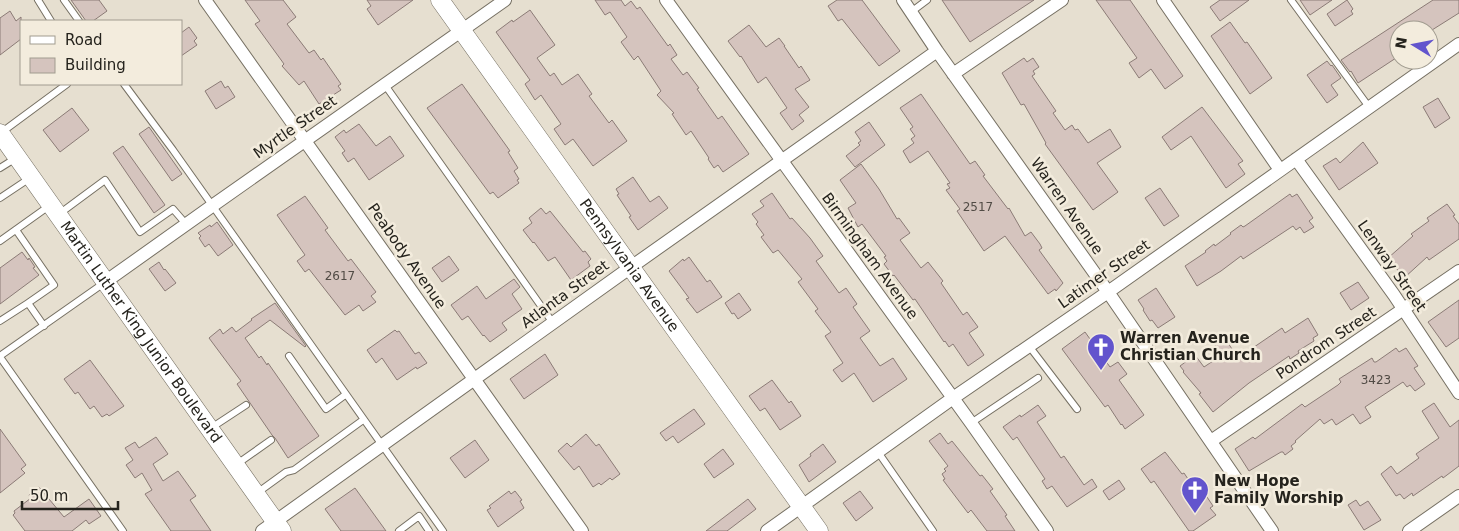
<svg xmlns="http://www.w3.org/2000/svg" width="1459" height="531" viewBox="0 0 1459 531" font-family="'DejaVu Sans',sans-serif">
<style>
.building{fill:#d5c4be;stroke:#8b7b76}
.lines{fill:none;stroke-linecap:round;stroke-linejoin:round}
.lane-casing{stroke:#767063;stroke-width:8}
.street-casing{stroke:#767063;stroke-width:14}
.secondary-casing{stroke:#767063;stroke-width:19}
.lane{stroke:#fff;stroke-width:6}
.street{stroke:#fff;stroke-width:12}
.secondary{stroke:#fff;stroke-width:18}
.labels{text-anchor:middle;dominant-baseline:central;stroke-width:5;stroke-linejoin:round;paint-order:stroke}
.number-label{font-size:12px;fill:#514b45}
.street-label{font-size:15px;fill:#25231d;stroke:#f3ecdd}
.poi-label{font-size:15px;font-weight:bold;fill:#25231d;stroke:#f3ecdd;text-anchor:start}
</style>
<rect width="100%" height="100%" fill="#e6dfd0"/>
<path class="building" d="M71,0H99L107,11L93,21H86Z
M245,0H283L296,17L287,24L309,53L314,50L321,60L323,58L341,84L338,86L341,90L319,104L304,81L299,85L282,66L284,64L255,24L260,21Z
M367,0H413L378,25L367,9L371,6Z
M595,0H621L625,6L631,1L637,9L640,7L668,46L670,44L677,55L671,59L683,75L687,72L699,88L697,89L718,119L722,116L749,154L723,172L718,165L714,168L708,159L709,158L691,131L686,135L672,114L674,113L657,95L661,91L638,56L634,60L621,42L627,37L610,12L605,15Z
M837,0H862L900,51L879,66L842,19L838,21L828,6Z
M942,0H1034L970,42Z
M1096,0H1130L1183,76L1165,89L1151,69L1139,78L1129,63L1137,58Z
M1220,0H1249L1220,21L1210,7Z
M1300,0H1332L1310,15Z
M1347,0L1353,9L1351,11L1353,14L1335,26L1327,14Z
M1433,0H1459V13L1432,30H1399V53L1394,56L1396,58L1358,83L1351,71L1350,72L1341,60Z
M530,10L555,45L537,58L550,76L554,73L562,85L578,74L592,94L589,96L609,123L612,120L627,141L593,166L573,139L565,145L554,129L561,124L541,95L535,100L525,84L530,80L496,32L512,20L513,22Z
M10,11L16,21L21,17V39L0,55V18Z
M1230,22L1245,43L1247,42L1272,78L1250,94L1211,36Z
M749,25L766,47L779,38L785,46H784L799,68L801,66L810,80L795,89L809,107L799,115L804,121L792,130L780,113L787,108L766,77L758,83L741,56L740,57L728,41Z
M189,27L197,38L194,41L197,45L181,56V33Z
M1024,58L1027,62L1033,58L1039,67L1033,71L1035,74L1032,76L1056,111L1053,113L1065,130L1072,125L1075,130L1078,129L1088,143L1110,129L1121,147L1097,163L1118,192L1093,210L1045,144L1046,143L1024,104L1021,105L1002,73Z
M1327,61L1331,66L1332,65L1341,78L1331,85L1338,95L1327,103L1307,75Z
M221,81L225,88L228,86L235,97L216,109L205,91Z
M462,84L510,151L508,152L518,168L514,171L519,179L517,180L519,183L498,198L493,192L490,194L427,108Z
M921,94L970,164L975,161L985,175L983,176L1008,209L1009,208L1025,236L1031,232L1040,244L1042,248L1039,250L1063,283L1056,291L1055,289L1048,294L1005,236L984,251L957,211L960,209L946,190L950,188L947,184L950,183L928,151L910,163L903,151L914,143L911,139L915,136L910,129L913,127L900,108Z
M1438,98L1450,118L1435,128L1423,107Z
M1202,107L1243,161L1238,164L1245,174L1226,188L1191,136L1171,150L1162,137Z
M72,108L89,130L60,152L43,130Z
M869,122L885,145L855,167L846,156L860,145L858,143L861,141L855,132Z
M359,124L376,146L390,136L404,156L369,180L354,158L348,162L342,153L345,151L335,137L344,130L346,133Z
M149,127L182,174L172,181L139,134Z
M1363,142L1378,163L1339,190L1323,166L1336,158L1340,163Z
M123,146L165,205L154,213L113,153Z
M861,164L879,189L897,219L899,218L910,233L900,240L921,268L928,262L943,281L941,283L963,315L967,312L978,327L969,333L984,355L968,366L953,344L949,347L945,341L944,342L915,299L913,300L894,275L893,276L884,264L887,261L884,257L886,256L862,224L858,227L848,208L856,203L840,180Z
M633,177L650,202L659,196L668,208L638,230L629,217L631,216L617,195L619,194L616,189Z
M1160,188L1179,216L1164,226L1145,198Z
M772,193L790,219L792,218L810,238L823,256L816,261L839,293L846,288L857,304L853,307L870,331L860,338L880,366L893,358L907,379L873,402L854,373L842,382L833,370L843,363L825,336L831,332L815,311L818,309L798,282L802,279L778,250L773,253L761,237L764,235L756,224L758,222L752,214L764,206L760,201Z
M1290,194L1292,197L1297,194L1313,218L1309,221L1314,227L1304,233L1300,227L1296,230L1293,226L1243,259L1241,256L1221,271L1197,286L1185,266L1206,252L1205,251L1214,244L1215,246L1231,234L1230,233L1241,225L1243,227L1245,226Z
M305,196L328,228L325,230L348,261L351,259L376,292L371,296L376,302L363,311L359,305L345,315L309,269L305,272L297,261L305,255L277,215Z
M1447,204L1455,215L1453,216L1459,224V239L1429,260L1427,257L1404,278L1388,258L1413,236L1411,234L1429,221L1427,218Z
M541,208L546,214L550,211L583,252L585,251L591,259L588,262L590,266L571,280L555,257L548,261L534,242L533,243L523,230L532,223L529,218Z
M217,222L233,245L218,256L209,244L205,247L199,238L201,236L198,233L210,225L211,227Z
M22,252L28,260L29,258L35,267L33,268L39,275L0,304V268Z
M449,256L459,270L442,282L432,268Z
M689,257L707,282L710,280L722,297L697,313L686,299L689,298L669,271L683,259L684,261Z
M159,262L164,270L165,269L176,283L165,291L149,269Z
M514,279L520,287L512,294L522,309L502,323L507,330L490,342L484,335L483,336L468,316L462,320L451,305L477,286L486,299Z
M1358,282L1369,298L1351,310L1340,293Z
M1156,288L1175,317L1158,328L1152,320L1150,321L1143,310L1144,309L1138,300Z
M739,293L751,310L738,319L734,313L732,314L725,303Z
M1459,300V338L1446,347L1428,322Z
M275,303L306,346L305,347L270,320L245,338L259,358L261,356L267,365L268,363L319,436L288,458L275,438L272,435L237,384L241,381L209,338L220,329L223,334L232,327L236,332L252,320L251,319Z
M1308,318L1318,335L1313,338L1314,341L1298,351L1299,353L1290,359L1289,356L1249,383L1213,412L1199,394L1201,393L1183,372L1184,371L1180,366L1195,355L1204,367L1222,355L1212,341L1222,334L1238,358L1282,328L1285,333Z
M395,330L397,332L399,331L415,354L419,352L427,363L417,369L416,367L397,380L382,358L376,363L367,350Z
M1085,332L1110,367L1118,362L1127,374L1119,380L1144,415L1125,429L1122,424L1121,425L1108,405L1105,407L1062,349Z
M1396,348L1399,352L1406,348L1418,366L1414,368L1425,384L1415,391L1410,385L1407,387L1403,382L1365,407L1371,417L1360,424L1353,414L1336,425L1332,419L1324,424L1320,419L1295,441L1296,442L1291,446L1293,449L1285,455L1283,452H1281L1249,471L1235,449L1253,437L1255,439L1302,404L1305,407L1338,385L1341,382L1339,379L1372,358L1374,362H1376Z
M545,354L558,375L524,399L510,379Z
M90,360L124,406L109,416L107,414L102,417L94,406L90,409L78,392L75,394L64,379Z
M772,380L789,403L791,401L801,416L780,430L765,408L760,411L749,396Z
M1434,403L1450,427L1459,420V466L1443,478L1442,476L1413,496L1412,493L1404,499L1400,494L1396,496L1381,474L1391,466L1397,474L1419,458L1416,454L1439,438L1422,411Z
M1038,405L1046,416L1037,422L1061,458L1064,456L1084,485L1092,479L1097,487L1067,507L1052,486L1047,489L1042,481L1045,479L1017,437L1013,440L1003,427L1020,415L1021,417Z
M694,409L705,424L678,443L673,436L666,441L660,433Z
M0,429L26,465L21,469L25,473L0,493Z
M940,433L948,444L952,441L980,476L982,475L993,489L990,491L1007,515L1005,516L1015,531H987L971,510L968,513L943,480L945,479L942,474L946,471L944,469L948,466L929,441Z
M586,434L596,446L599,444L620,474L612,480L610,478L601,485L599,483L593,487L579,466L574,470L558,451L567,443L571,447Z
M156,437L168,454L153,464L163,481L178,471L196,496L190,500L211,531H171L145,494L152,490L142,473L135,478L126,465L133,460L125,448L135,442L139,448Z
M475,440L489,460L465,478L450,458Z
M823,444L836,462L809,482L799,465L811,456L810,454Z
M723,449L734,464L714,478L704,464Z
M1165,452L1182,474L1184,473L1190,482L1195,479L1213,506L1210,508L1216,515L1193,531H1189L1154,481L1151,483L1141,469Z
M1119,480L1125,489L1109,500L1103,491Z
M39,487L64,517L89,499L101,516L89,524L86,520L72,531H25L13,515L15,513L14,511L31,498L29,495Z
M355,488L386,531H341L325,509Z
M509,491L511,494L515,491L522,500L520,501L524,508L498,527L487,510L491,508L489,506Z
M860,491L873,508L856,521L843,503Z
M748,499L756,509L727,531H706Z
M1356,500L1360,506L1368,501L1381,520L1364,530L1348,505Z"/>
<g class="lines">
<g class="lane-casing">
<path id="lane" d="M38,0L51,21
M64,0L79,21
M1291,0L1369,107
M911,12L927,0
M124,84L173,150L443,531
M385,85L553,323
M2,132L67,84
M0,168L16,158
M0,198L30,178
M59,214L105,180L140,232L173,209L186,224
M16,230L54,285L28,303L44,326
M0,241L49,206
M0,321L28,303
M1029,346L1077,409
M0,356L104,283
M289,356L326,409L345,395
M0,357L123,531
M971,423L1038,378
M211,428L246,405
M878,452L933,531
M237,464L271,440
M257,493L286,472L294,470L363,420
M399,531L419,516L429,531"/>
</g>
<g class="street-casing">
<path id="street" d="M205,0L582,531
M666,0L971,423L1047,531
M903,0L937,51L1108,292L1272,531
M1163,0L1280,170
M953,74L1062,0
M1296,159L1394,295L1459,393
M105,282L212,206L505,0
M1211,441L1459,271
M262,531L631,267L937,51
M767,531L953,398L1108,292L1459,44
M1409,531L1459,496"/>
</g>
<g class="secondary-casing">
<g id="secondary">
<path id="s1" d="M440,0L819,531"/>
<path id="s2" d="M0,133L282,531"/>
</g>
</g>
<use href="#lane" class="lane"/>
<use href="#street" class="street"/>
<use href="#secondary" class="secondary"/>
</g>
<defs>
<g id="church-pin" transform="scale(1.4375)"><path d="M0 17L-7.5 6A9.5 9.5 0 1 1 7.5 6Z" fill="#6254cd" stroke="#f3ecdd"/><path d="M-1.2-6h2.4v3.5h3.3v2.4h-3.3V6h-2.4V-.1h-3.3v-2.4h3.3Z" fill="#fff"/></g>
</defs>
<g fill-rule="evenodd">
<use href="#church-pin" x="1101" y="347"/>
<use href="#church-pin" x="1195" y="490"/>
</g>
<g class="labels">
<g class="number-label">
<text x="978" y="207">2517</text>
<text x="340" y="276">2617</text>
<text x="1376" y="380">3423</text>
</g>
<g class="street-label">
<text transform="translate(295 127) rotate(-35)">Myrtle Street</text>
<text transform="translate(1067 206) rotate(55)">Warren Avenue</text>
<text transform="translate(407 256) rotate(55)">Peabody Avenue</text>
<text transform="translate(870 256) rotate(54)">Birmingham Avenue</text>
<text stroke="none"><textPath href="#s1" startOffset="326">Pennsylvania Avenue</textPath></text>
<text transform="translate(1392 266) rotate(55)">Lenway Street</text>
<text transform="translate(1104 274) rotate(-35)">Latimer Street</text>
<text transform="translate(565 294) rotate(-36)">Atlanta Street</text>
<text stroke="none"><textPath href="#s2" startOffset="244">Martin Luther King Junior Boulevard</textPath></text>
<text transform="translate(1326 343) rotate(-34)">Pondrom Street</text>
</g>
<g class="poi-label">
<text x="1120" y="338">Warren Avenue<tspan x="1120" dy="17">Christian Church</tspan></text>
<text x="1214" y="481">New Hope<tspan x="1214" dy="17">Family Worship</tspan></text>
</g>
</g>
<rect x="20" y="20" width="162" height="65" fill="#f3ecdd" stroke="#a19c90"/>
<rect x="30" y="36" width="25" height="8" fill="#ffffff" stroke="#a19c90"/>
<text x="65" y="45" font-size="15" fill="#25231d">Road</text>
<rect x="30" y="58" width="25" height="15" fill="#d5c4be" stroke="#a19c90"/>
<text x="65" y="70" font-size="15" fill="#25231d">Building</text>
<g transform="translate(1414 45) rotate(280)"><circle r="24" fill="#f3ecdd" stroke="#a19c90"/>
<path d="M0-4L9 19L0 12L-9 19Z" fill="#6254cd"/>
<text y="-8" font-size="14" font-weight="bold" text-anchor="middle" fill="#25231d">N</text>
</g>
<path d="M22 501v8h96v-8" fill="none" stroke="#25231d" stroke-width="2.5"/>
<text x="30" y="501" font-size="15" fill="#25231d" stroke="#f3ecdd" stroke-width="4" paint-order="stroke">50 m</text>
</svg>
